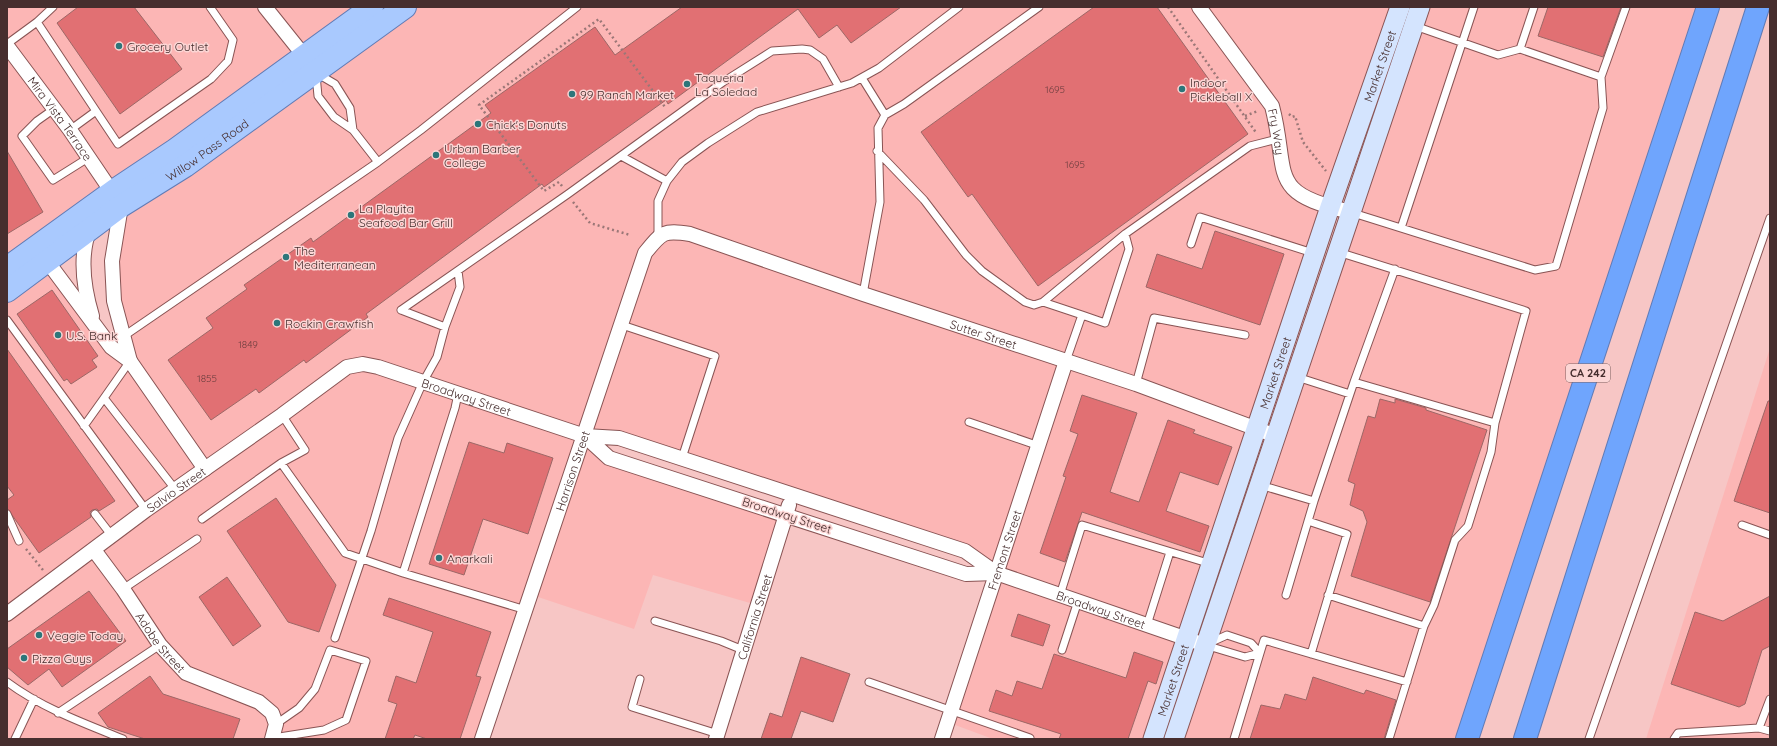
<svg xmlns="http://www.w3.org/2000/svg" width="1777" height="746" viewBox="0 0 1777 746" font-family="Quicksand,sans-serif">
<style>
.built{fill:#fcb6b5}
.building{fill:#e17073;stroke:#9d6766}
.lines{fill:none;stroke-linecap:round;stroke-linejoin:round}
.service-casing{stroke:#895454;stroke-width:9}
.minor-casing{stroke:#895454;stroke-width:16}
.secondary-casing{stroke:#895454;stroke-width:21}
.primary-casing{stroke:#617bb5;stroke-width:24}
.motorway-casing{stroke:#617bb5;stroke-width:24}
.path{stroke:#9b7777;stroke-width:2.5;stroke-dasharray:2 3;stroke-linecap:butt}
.service{stroke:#fff;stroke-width:7}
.minor{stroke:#fff;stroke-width:14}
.secondary{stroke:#d4e4fe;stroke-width:19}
.primary{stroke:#a9c9fe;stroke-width:22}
.motorway{stroke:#6fa5fd;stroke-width:22}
.poi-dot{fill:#2c767a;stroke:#fcd6d5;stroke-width:1.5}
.labels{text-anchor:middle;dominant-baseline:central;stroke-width:3;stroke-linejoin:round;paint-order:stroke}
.number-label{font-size:10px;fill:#6d3e3f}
.shield{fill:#fcd6d5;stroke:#7d6060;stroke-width:1}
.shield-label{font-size:11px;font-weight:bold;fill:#462e2e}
.poi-label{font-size:12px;fill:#462e2e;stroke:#fcd6d5;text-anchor:start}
.street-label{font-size:12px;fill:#462e2e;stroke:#fcd6d5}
</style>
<rect width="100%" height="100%" fill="#f7c6c5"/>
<path class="built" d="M7,7H372L7,268Z
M399,7H1400L1153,739H993L947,722L996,574L965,551L682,458L586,436L609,458L786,514L757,605L653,575L634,629L532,595L482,739H7V291L47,261L130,361L114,301L121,206Z
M1420,7H1708L1467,739H1174Z
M1770,348V739H1646Z"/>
<path class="building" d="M78,7H134L182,69L120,114L57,23Z
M682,7H901L851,43L837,25L819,38L798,9L668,104L666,100L544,187L542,184L366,314L368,317L306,363L304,360L259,393L256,389L211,420L168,360L213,328L206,318L247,289L244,285L311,238L313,242L491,113L485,105L595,27L615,55Z
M1094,7H1157L1248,134L1038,286L972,194L968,197L921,132Z
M1548,7H1621L1603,57L1538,36Z
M7,151L43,212L7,234Z
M1215,231L1284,254L1260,325L1146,287L1157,254L1202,269Z
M52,290L98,356L92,360L97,367L71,384L67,379L64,381L17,314Z
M7,349L115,501L99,511L97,509L92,510L90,512L91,517L39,553L7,508V500L14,495L7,486Z
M1082,395L1137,413L1110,492L1139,502L1168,420L1195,430L1193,433L1232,447L1218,485L1180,472L1166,511L1209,526L1200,552L1082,512L1065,562L1040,553L1066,477L1063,476L1078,434L1070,431Z
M1380,399L1395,403V399L1426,408V410L1487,430L1430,602L1351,576L1367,522L1363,511L1350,505L1355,484L1348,481L1368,416L1375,418Z
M1768,401H1770V513L1734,501Z
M469,442L504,453L507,443L553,458L528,534L483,519L464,575L429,564Z
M276,498L336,585L319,632L288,622L227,531Z
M227,577L261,626L233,646L199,597Z
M89,591L126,641L62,687L49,669L28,685L7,667V649Z
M1770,596V646L1762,650L1745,704L1739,707L1671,684L1695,612L1723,621Z
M389,598L491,632L476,676L481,677L460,739H427L415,735L413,739H385L397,704L388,701L396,676L416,683L433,632L383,615Z
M1018,614L1050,625L1043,646L1011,636Z
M1134,652L1163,662L1156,684L1148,681L1128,739H1059L1061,734L989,711L996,690L1012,696L1017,681L1042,689L1054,654L1126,678Z
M801,657L850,674L833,722L801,711L791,739H761L770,713L782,717Z
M150,676L163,694L240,719L233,739H145L108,727L98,713Z
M1313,677L1364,694L1366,690L1396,700L1384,739H1250L1261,705L1280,709L1285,694L1306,700Z"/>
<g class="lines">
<g class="service-casing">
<path id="service" d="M37,22L96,111
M7,44L37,22L53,7
M1520,49L1534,7
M318,74L335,84L350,108L353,130
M316,75L318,96L334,117L353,130L378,162L421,130L577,7
M1601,77L1626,7
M862,78L885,115L878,128L880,202L863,294
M54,109L37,121L22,136L53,180L88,158
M885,115L904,104L1039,7
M70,130L96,111L118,144L211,79L228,61L233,40L210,7
M877,151L924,200L966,255L982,271L1025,302L1034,305L1043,302
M621,156L667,181
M1353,213L1535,270L1556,266L1603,108L1601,77L1520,49L1498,55L1415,26
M1401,228L1474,7
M1125,234L1250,146L1277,139
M658,237V201L667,181L682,162L708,143L757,112L852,83L879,68L959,7
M1191,244L1200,217L1313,253
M1338,252L1526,311L1495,423
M401,310L568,194L723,82L772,51L802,49L810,50L823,59L839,87
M401,310L445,327
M7,320L146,510
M622,325L715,356L682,458
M124,336L378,162
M130,361L104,398L175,489
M1066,361L1082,315L1105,323L1129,249L1125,234L1043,302L1082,315
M1297,377L1350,394
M1354,382L1395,269
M1136,384L1154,318L1245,335
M458,394L455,408L403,573L526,610
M969,422L1039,446
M84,426L104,398
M281,463L345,553L403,573
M1260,485L1314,501L1354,382L1495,423L1491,452L1468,526L1455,540L1434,605L1424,626L1389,739
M7,514L19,541
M95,514L112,536
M202,519L281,463L305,450L282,415
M1308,521L1347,534L1311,654
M1742,525L1770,535
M123,589L197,539
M1060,595L1082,525L1211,564
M1286,595L1314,501
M1328,595L1424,626
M655,621L721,641L743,650
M1147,625L1170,552
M1227,635L1251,643L1260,653L1245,657L1205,645Z
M335,638L371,531L398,438L423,382L437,357L445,327L460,287L458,271
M1062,650L1078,601
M640,679L632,707L718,734
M7,682C42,708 83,723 123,739
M869,682L1030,738
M58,713L160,645
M1759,728L1770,699
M273,738L324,730L346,720L366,661L330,650L315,689L299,708L276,724
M15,739L34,699
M1234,739L1264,640L1407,682
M1589,739L1770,218
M1674,739L1678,733L1759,728L1770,731"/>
</g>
<g class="minor-casing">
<g id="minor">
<path d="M265,7L309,62"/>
<path id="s1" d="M1199,7L1272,106C1290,175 1265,193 1351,212"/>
<path id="s2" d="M7,46L70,130L112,192"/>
<path d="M121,206L112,261L114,301L130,361"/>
<path d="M90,228C79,255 84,289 92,316"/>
<path d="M47,261L111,347L130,361L205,469"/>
<path id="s3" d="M94,550L123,589L160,645L186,673L259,702L272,713L276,724L272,739"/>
<path id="s4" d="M996,573L1205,645"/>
<path id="s5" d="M7,614L146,510L282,415L347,367L363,364L378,367L585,436L619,438L965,551L996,573L966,574L609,458L585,436"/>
<path id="s6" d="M482,739L645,253C662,232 663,230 690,234L863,294L1136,384L1276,436"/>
<path id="s7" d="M716,739L789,505"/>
<path id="s8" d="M942,739L1066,361"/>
</g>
</g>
<g class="secondary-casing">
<g id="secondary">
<path id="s9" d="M1153,739L1330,207L1400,7"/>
<path d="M1174,739L1420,7"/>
</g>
</g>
<g class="primary-casing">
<g id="primary">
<path d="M7,268L115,190L175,150L372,7"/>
<path id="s10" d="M7,291L121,206L185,166L405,7"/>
</g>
</g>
<g class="motorway-casing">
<path id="motorway" d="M1467,739L1708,7
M1525,739L1758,7"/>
</g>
<path class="path" d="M1168,7L1257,134
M1289,114L1292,117L1295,116L1303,142L1326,171
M1245,116L1258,111
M562,186L559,182L544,191L479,105L599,19L665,107
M573,202L590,223L630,235
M26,549L43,570"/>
<use href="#service" class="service"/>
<use href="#minor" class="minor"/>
<use href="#secondary" class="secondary"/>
<use href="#primary" class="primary"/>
<use href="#motorway" class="motorway"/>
</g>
<g class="poi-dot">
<circle cx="119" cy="46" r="4"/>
<circle cx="687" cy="84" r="4"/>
<circle cx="1182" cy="89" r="4"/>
<circle cx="572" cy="94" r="4"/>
<circle cx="478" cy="124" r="4"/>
<circle cx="436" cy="155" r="4"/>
<circle cx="351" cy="215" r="4"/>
<circle cx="286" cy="257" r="4"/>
<circle cx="277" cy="323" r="4"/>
<circle cx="58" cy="335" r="4"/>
<circle cx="439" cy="558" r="4"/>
<circle cx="39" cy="635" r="4"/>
<circle cx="24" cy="658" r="4"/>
</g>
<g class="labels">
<g class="number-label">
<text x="1055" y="89">1695</text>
<text x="1075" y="164">1695</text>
<text x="248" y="344">1849</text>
<text x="207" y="378">1855</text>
</g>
<rect class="shield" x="1566" y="364" width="44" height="18" rx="3"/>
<g class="shield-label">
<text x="1588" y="373">CA 242</text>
</g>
<g class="poi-label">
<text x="127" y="46">Grocery Outlet</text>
<text x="695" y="77">Taqueria<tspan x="695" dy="14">La Soledad</tspan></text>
<text x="1190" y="82">Indoor<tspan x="1190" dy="14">Pickleball X</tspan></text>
<text x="580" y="94">99 Ranch Market</text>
<text x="486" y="124">Chick's Donuts</text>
<text x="444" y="148">Urban Barber<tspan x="444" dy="14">College</tspan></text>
<text x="359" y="208">La Playita<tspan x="359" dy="14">Seafood Bar Grill</tspan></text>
<text x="294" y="250">The<tspan x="294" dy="14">Mediterranean</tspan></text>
<text x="285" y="323">Rockin Crawfish</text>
<text x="66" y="335">U.S. Bank</text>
<text x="447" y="558">Anarkali</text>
<text x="47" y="635">Veggie Today</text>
<text x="32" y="658">Pizza Guys</text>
</g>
<g class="street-label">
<text stroke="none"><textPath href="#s9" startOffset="710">Market Street</textPath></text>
<text stroke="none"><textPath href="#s2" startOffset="90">Mira Vista Terrace</textPath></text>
<text stroke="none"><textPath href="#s1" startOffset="149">Fry Way</textPath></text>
<text stroke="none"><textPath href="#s10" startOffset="245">Willow Pass Road</textPath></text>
<text stroke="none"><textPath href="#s6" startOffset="876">Sutter Street</textPath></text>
<text stroke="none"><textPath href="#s9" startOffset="386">Market Street</textPath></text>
<text stroke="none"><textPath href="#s5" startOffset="545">Broadway Street</textPath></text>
<text stroke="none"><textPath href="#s6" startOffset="283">Harrison Street</textPath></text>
<text stroke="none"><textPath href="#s5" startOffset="210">Salvio Street</textPath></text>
<text transform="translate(787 515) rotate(18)">Broadway Street</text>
<text stroke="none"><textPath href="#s8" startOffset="199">Fremont Street</textPath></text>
<text stroke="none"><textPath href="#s4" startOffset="111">Broadway Street</textPath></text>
<text stroke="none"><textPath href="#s7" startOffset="128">California Street</textPath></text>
<text stroke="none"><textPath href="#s3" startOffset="114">Adobe Street</textPath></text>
<text stroke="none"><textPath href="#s9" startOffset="62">Market Street</textPath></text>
</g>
</g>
<rect width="1777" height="746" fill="none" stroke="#462e2e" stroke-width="16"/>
</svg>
